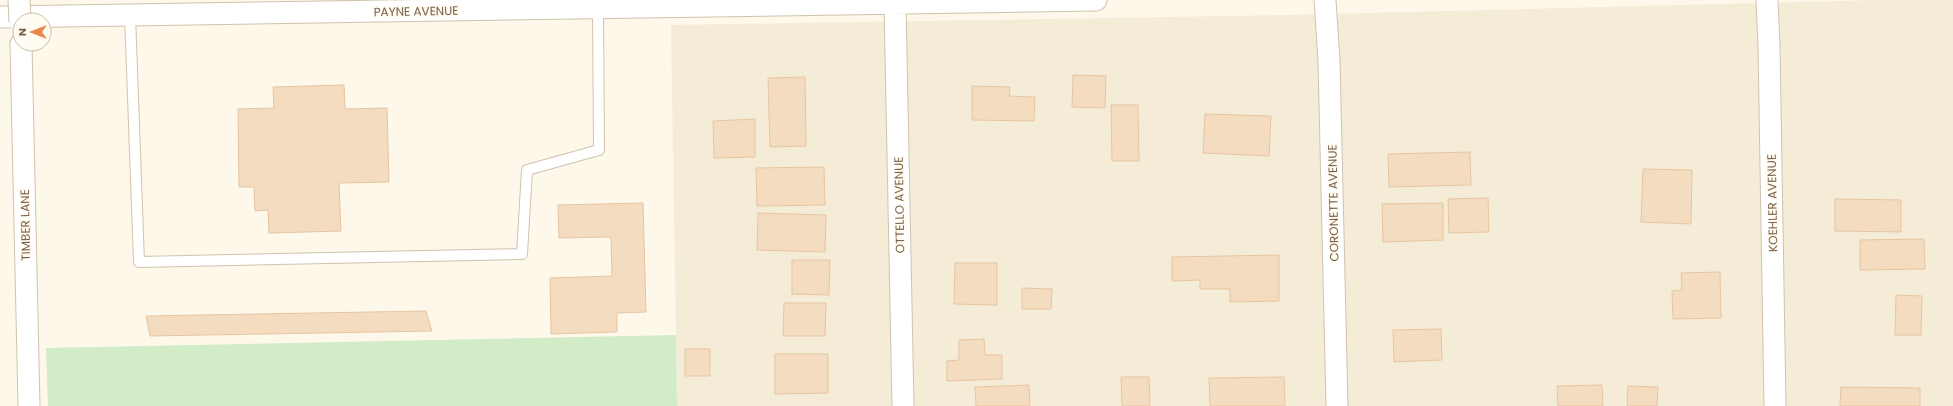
<svg xmlns="http://www.w3.org/2000/svg" width="1953" height="406" viewBox="0 0 1953 406" font-family="Poppins,sans-serif">
<style>
.residential{fill:#f5ecd8}
.green{fill:#d1ecc7}
.building{fill:#f4dcc0;stroke:#e7c5a0}
.lines{fill:none;stroke-linecap:round;stroke-linejoin:round}
.service-casing{stroke:#d1c2ae;stroke-width:12}
.minor-casing{stroke:#d1c2ae;stroke-width:23}
.service{stroke:#fff;stroke-width:10}
.minor{stroke:#fff;stroke-width:21}
.minor-bridge-casing{stroke:#d1c2ae;stroke-width:23;stroke-linecap:butt}
.minor-bridge{stroke:#fff;stroke-width:21}
.labels{text-anchor:middle;dominant-baseline:central;stroke-width:3;stroke-linejoin:round;paint-order:stroke}
.street-label{font-size:12px;fill:#7a624b;stroke:#fffbf1}
</style>
<rect width="100%" height="100%" fill="#fdf8ea"/>
<path class="residential" d="M1877,0H1953V406H677L671,25L1288,15Z"/>
<path class="green" d="M676,335L677,406H48L46,348Z"/>
<path class="building" d="M1073,75L1106,76L1105,108L1072,107Z
M805,77L806,146L770,147L768,78Z
M344,85L345,109L387,108L389,182L339,183L341,231L269,233L268,210L255,211L254,187H239L238,109L274,108L273,87Z
M972,86L1010,87L1009,96L1035,97L1034,121L972,120Z
M1111,105H1138L1139,161H1112Z
M1205,114L1271,116L1269,156L1203,153Z
M755,119V157L714,158L713,121Z
M1470,152L1471,185L1389,187L1388,154Z
M824,167L825,205L757,206L756,168Z
M1643,169L1692,170L1691,224L1641,222Z
M1488,198L1489,232L1449,233L1448,199Z
M1835,199L1901,200V232L1835,231Z
M643,203L646,312L617,313V332L551,334L550,278L612,276L611,237L559,238L558,205Z
M1443,203V240L1383,242L1382,204Z
M758,213L826,215L825,252L757,250Z
M1924,239L1925,269L1860,270V240Z
M1279,255V301L1230,302V289H1200V280L1172,281V257Z
M792,260H830L829,295L792,294Z
M955,263H997V305L954,304Z
M1720,272L1721,318L1673,319L1672,291L1682,290L1681,273Z
M1022,288L1052,289L1051,309H1022Z
M1896,295L1922,296L1921,335H1895Z
M784,303H826L825,336H783Z
M426,311L432,331L150,336L146,316Z
M1441,329L1442,360L1394,362L1393,330Z
M984,339L985,355H1002V379L947,381V361L959,360V340Z
M685,349H710V376H685Z
M775,354H828V393L775,394Z
M1121,377H1149L1150,406H1122Z
M1284,377L1285,406H1210L1209,378Z
M1029,385L1030,406H976L975,387Z
M1602,385L1603,406H1558L1557,386Z
M1628,386L1658,387L1657,406H1627Z
M1841,387L1920,388V406H1840Z"/>
<g class="lines">
<g class="service-casing">
<path id="service" d="M130,15L139,262L522,254L527,170L599,150L598,8"/>
</g>
<g class="minor-casing">
<path id="minor" d="M1325,0L1329,61L1337,406
M1767,0L1769,46L1775,406
M895,4L903,406
M0,17L1096,0
M21,44L29,406"/>
</g>
<use href="#service" class="service"/>
<use href="#minor" class="minor"/>
<g class="minor-bridge-casing">
<path id="minor-bridge" d="M19,0L20,22"/>
</g>
<use href="#minor-bridge" class="minor-bridge"/>
</g>
<g class="labels">
<g class="street-label">
<text transform="translate(416 11) rotate(-1)">PAYNE AVENUE</text>
<text transform="translate(1333 203) rotate(-91)">CORONETTE AVENUE</text>
<text transform="translate(1772 203) rotate(-91)">KOEHLER AVENUE</text>
<text transform="translate(899 205) rotate(-91)">OTTELLO AVENUE</text>
<text transform="translate(25 225) rotate(-91)">TIMBER LANE</text>
</g>
</g>
<g transform="translate(32 32) rotate(270)"><circle r="19" fill="#fffbf1" stroke="#cabeaf"/>
<path d="M0-3L7 15L0 10L-7 15Z" fill="#ea844c"/>
<text y="-6" font-size="11" font-weight="bold" text-anchor="middle" fill="#7a624b">N</text>
</g>
</svg>
